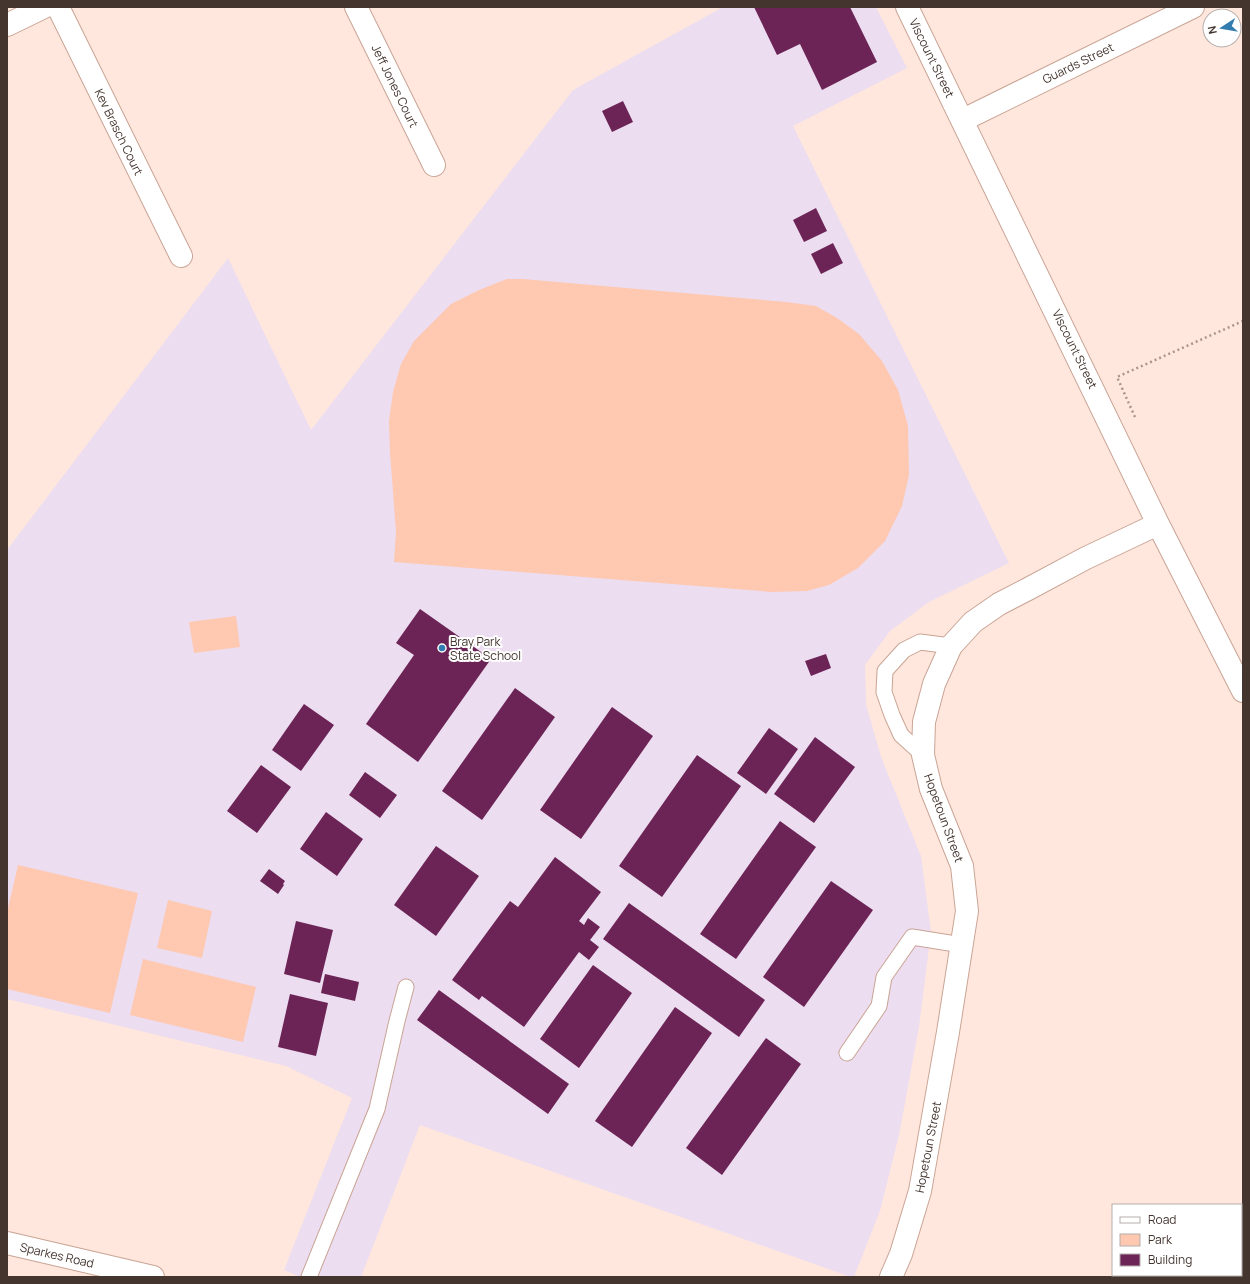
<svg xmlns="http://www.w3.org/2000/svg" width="1250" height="1284" viewBox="0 0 1250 1284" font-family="Manrope,sans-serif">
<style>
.education{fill:#ecddf0}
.green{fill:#fec8b1}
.building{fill:#6c2456}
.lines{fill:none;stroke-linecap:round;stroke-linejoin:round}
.service-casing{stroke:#c9a495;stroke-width:17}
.minor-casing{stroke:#c9a495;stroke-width:24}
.tertiary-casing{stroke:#c9a495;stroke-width:24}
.path{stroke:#a9968d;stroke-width:2.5;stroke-dasharray:2 3;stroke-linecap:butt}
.service{stroke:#fff;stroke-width:15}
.minor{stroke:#fff;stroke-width:22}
.tertiary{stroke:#fff;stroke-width:22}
.poi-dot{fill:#327caf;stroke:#fff;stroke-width:1.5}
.labels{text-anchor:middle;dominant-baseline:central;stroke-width:4;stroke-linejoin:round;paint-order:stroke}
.street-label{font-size:12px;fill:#44352f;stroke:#fff}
.poi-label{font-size:12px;fill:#44352f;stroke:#fff;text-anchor:start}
</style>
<rect width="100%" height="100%" fill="#ffe7dd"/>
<path class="education" d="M723,7H876L907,68L793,126L1009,563L929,602L890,631L865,665L866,704L881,757L921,856L931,932L919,1027L899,1135L880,1211L854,1277H851L420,1125L361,1277H300L284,1270L352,1098L286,1066L7,999V550L228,258L311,430L573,90Z"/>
<path class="green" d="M507,279H523L786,302L816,306L837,318L859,334L882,361L898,390L908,426L909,475L902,506L885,541L858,568L829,585L807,591L772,592L394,562L396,532L390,452L389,421L393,392L401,364L414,341L451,304L479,290Z
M236,616L240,647L194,653L189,622Z
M18,865L138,893L110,1013L7,989V913Z
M168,900L212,911L202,958L157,948Z
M143,959L256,987L243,1042L130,1015Z"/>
<path class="building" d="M754,7H850L877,62L822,90L800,44L777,55Z
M623,101L633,122L612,132L602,111Z
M816,208L827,231L804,242L793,220Z
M833,243L843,263L821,274L811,254Z
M420,609L491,659L418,762L366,724L414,655L396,643Z
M826,654L831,668L811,676L805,661Z
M515,688L555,717L482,820L442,791Z
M304,704L334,725L301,771L272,750Z
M612,707L653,736L581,839L540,810Z
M769,728L798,749L766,794L737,773Z
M815,737L855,767L814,823L774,794Z
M697,755L741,786L662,897L619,866Z
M261,765L291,787L257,833L227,811Z
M365,772L397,795L380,818L349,795Z
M326,812L363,839L337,876L300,849Z
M780,821L816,847L736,959L700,934Z
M436,846L479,876L436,936L394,905Z
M555,857L601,892L579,921L584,925L588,918L600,927L590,940L599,947L589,960L579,952L524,1027L482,996L479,1000L452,980L510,901L518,907Z
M269,869L285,881L283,884L284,885L278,894L260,881Z
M831,881L873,910L804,1007L763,977Z
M629,903L765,1000L739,1037L603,939Z
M296,921L333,930L320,983L284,974Z
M593,965L632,993L579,1068L540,1039Z
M325,974L359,982L355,1001L321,993Z
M439,990L569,1084L548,1114L417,1020Z
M290,994L328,1003L316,1056L278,1047Z
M675,1007L712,1033L632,1147L595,1121Z
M766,1038L801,1064L722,1175L686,1148Z"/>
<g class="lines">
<g class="service-casing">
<path id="service" d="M923,755L901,735L892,715L884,692L885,671L904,650L920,642L951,646
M847,1053L879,1006L884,977L912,937L962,945
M309,1277L377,1109L397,1021L406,987"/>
</g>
<g class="minor-casing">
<path id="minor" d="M58,7L181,256
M356,7L434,165
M907,7L1158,524L1243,691
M7,25L44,7
M963,120L1193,7
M891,1277L901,1254L920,1191L948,1032L967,911L962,866L931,789L923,755L924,722L934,684L951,646L973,622L999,604L1028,589L1086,558L1158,524"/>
</g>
<g class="tertiary-casing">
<path id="tertiary" d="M7,1243L153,1277"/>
</g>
<path class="path" d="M1135,417L1117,377L1243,321"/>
<use href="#service" class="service"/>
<use href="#minor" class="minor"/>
<use href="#tertiary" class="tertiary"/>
</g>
<circle class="poi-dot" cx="442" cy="648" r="4"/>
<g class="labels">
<g class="street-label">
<text transform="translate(932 58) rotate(64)">Viscount Street</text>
<text transform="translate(1078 63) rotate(-26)">Guards Street</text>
<text transform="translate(395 86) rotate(64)">Jeff Jones Court</text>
<text transform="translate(119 132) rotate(64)">Kev Brasch Court</text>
<text transform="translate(1075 349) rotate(64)">Viscount Street</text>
<text transform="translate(944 818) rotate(70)">Hopetoun Street</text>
<text transform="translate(928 1147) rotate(-79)">Hopetoun Street</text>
<text transform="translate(57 1255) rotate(13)">Sparkes Road</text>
</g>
<g class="poi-label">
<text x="450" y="641">Bray Park<tspan x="450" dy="14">State School</tspan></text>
</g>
</g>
<rect width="1250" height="1284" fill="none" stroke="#44352f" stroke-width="16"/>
<rect x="1112" y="1204" width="130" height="72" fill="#ffffff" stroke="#b4aeac"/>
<rect x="1120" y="1217" width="20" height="6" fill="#ffffff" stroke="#b4aeac"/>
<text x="1148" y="1224" font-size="12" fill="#44352f">Road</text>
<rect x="1120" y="1234" width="20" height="12" fill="#fec8b1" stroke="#b4aeac"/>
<text x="1148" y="1244" font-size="12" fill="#44352f">Park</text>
<rect x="1120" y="1254" width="20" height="12" fill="#6c2456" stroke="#b4aeac"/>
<text x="1148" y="1264" font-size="12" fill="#44352f">Building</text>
<g transform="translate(1222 28) rotate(258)"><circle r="19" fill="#ffffff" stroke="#b4aeac"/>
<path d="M0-3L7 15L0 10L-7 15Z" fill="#327caf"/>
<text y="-6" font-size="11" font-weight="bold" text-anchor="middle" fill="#44352f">N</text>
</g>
</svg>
